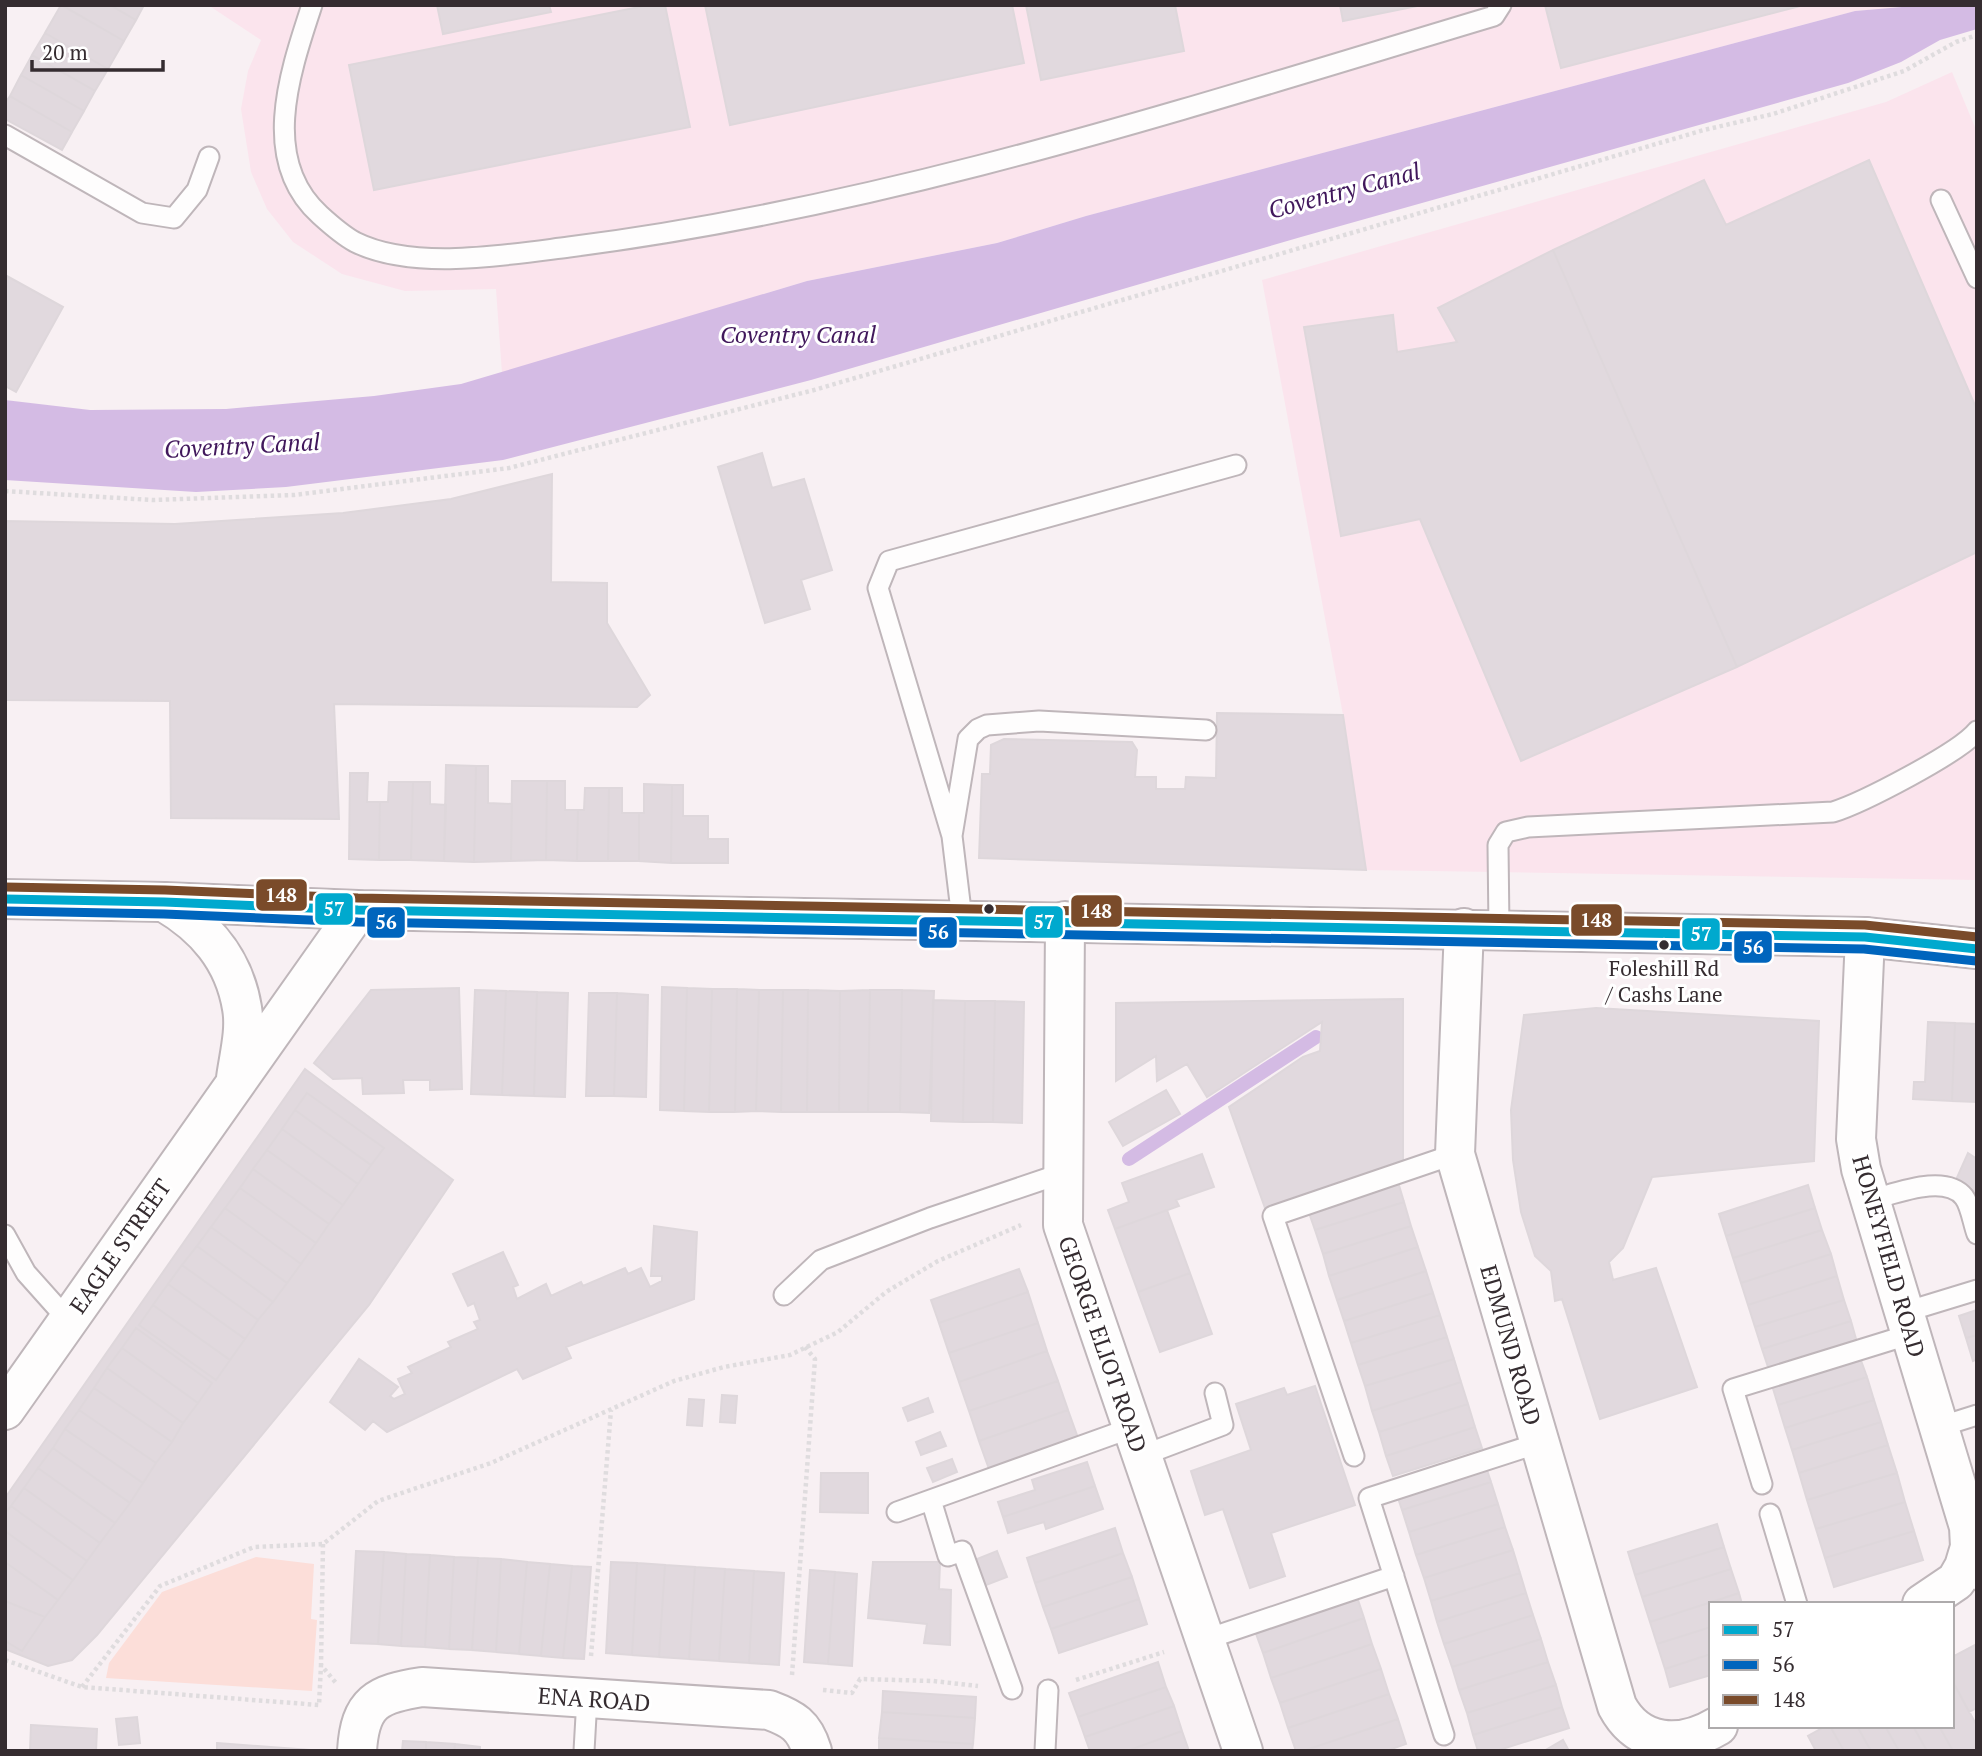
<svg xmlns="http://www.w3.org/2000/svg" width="1982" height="1756" viewBox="0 0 1982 1756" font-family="'PT Serif',serif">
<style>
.built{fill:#fbe4ed}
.green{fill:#fcded9}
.water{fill:#d4bbe4}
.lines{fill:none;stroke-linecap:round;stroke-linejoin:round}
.stream{stroke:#d4bbe4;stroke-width:14}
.building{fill:#e1d9de;stroke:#ded7db;stroke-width:2}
.lane-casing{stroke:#bfb6ba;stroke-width:23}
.street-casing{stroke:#bfb6ba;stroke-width:42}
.secondary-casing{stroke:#bfb6ba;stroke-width:42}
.path{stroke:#dfdcde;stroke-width:4.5;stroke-dasharray:3.5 3.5;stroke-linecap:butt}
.lane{stroke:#fefdfd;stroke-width:19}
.street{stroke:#fefdfd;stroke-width:38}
.secondary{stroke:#fefdfd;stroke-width:38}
.bus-1-casing{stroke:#fff;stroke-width:14}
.bus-2-casing{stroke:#fff;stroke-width:14}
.bus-3-casing{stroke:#fff;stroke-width:14}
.bus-1{stroke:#00a9ce;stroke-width:9}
.bus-2{stroke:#0065bd;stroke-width:9}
.bus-3{stroke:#7a4b2a;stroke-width:9}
.bus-dot{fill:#352c30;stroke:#fff;stroke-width:2.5}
.labels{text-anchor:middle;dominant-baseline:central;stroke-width:6;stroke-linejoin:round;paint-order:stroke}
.bus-label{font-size:21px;fill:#352c30;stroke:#fff}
.street-label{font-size:23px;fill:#352c30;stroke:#fff}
.water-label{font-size:24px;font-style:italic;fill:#41185c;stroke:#fff}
.line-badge{stroke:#fff;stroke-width:2.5}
.badge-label{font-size:19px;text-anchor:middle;font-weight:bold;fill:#fff}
</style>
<rect width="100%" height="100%" fill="#f8f0f3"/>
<path class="built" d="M208,5H1925L1855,11L1086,216L997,243L807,281L502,373L496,289L405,291L342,274L293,242L267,209L251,172L241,109L248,71L261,40Z
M1952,72L1977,132V880L1366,870L1343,715L1262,280L1886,102Z"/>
<path class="green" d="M256,1557L314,1564L311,1619L317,1620L312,1691L106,1678L109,1663L162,1592Z"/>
<path class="water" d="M1925,5H1977V29L1940,40L1901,62L1848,83L1301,237L811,380L503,460L286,487L196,492L5,480V400L90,410L226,409L374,396L461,384L807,281L997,243L1086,216L1855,11Z"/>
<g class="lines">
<path class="stream" d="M1129,1159L1316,1037"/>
</g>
<path class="building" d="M61,5L124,41L108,69L45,33Z
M62,5H110L136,20L124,41Z
M110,5H144L136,20Z
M437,5H549L551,12L443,34Z
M649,5H665L690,127L374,190L349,65Z
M705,5H1012L1024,63L730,125Z
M1026,5H1175L1184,51L1041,80Z
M1340,5H1422L1343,21Z
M1545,5H1804L1561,68Z
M45,33L108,69L95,91L32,55Z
M32,55L95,91L84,111L21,75Z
M21,75L84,111L72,132L10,96Z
M10,96L72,132L62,150L5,119V103Z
M1869,160L1977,410V552L1737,667L1553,250L1704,180L1726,225Z
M1553,250L1737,667L1521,761L1420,519L1341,536L1304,327L1393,315L1397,352L1457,342L1438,308Z
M5,275L63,307L16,392L5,386Z
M762,453L772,488L804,479L832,570L801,580L810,609L765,623L718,467Z
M552,474L551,582L607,583V623L650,695L637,707L334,704L339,819L171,818L170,701L5,700V521L175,524L343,513L451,499Z
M1217,713L1343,715L1366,870L979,858L982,774H990L991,745L1004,739L1132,742L1137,750L1135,777H1156V789H1185L1186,777L1216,778Z
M446,765L476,766L474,862L444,861Z
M476,766H488V803L512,804L511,861L474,862Z
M350,773H368L367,802H380L379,860L349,859Z
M512,781H547L546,860L511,861Z
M547,781H565V810H578L577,861L546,860Z
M389,782H413L411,860H379L380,802H388Z
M413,782H430V804L446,805L444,861L411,860Z
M644,784L672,785L671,863L639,861V813H644Z
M672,785H683V816H708V839H728V863H671Z
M585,788H609L608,861H577L578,810H584Z
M609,788H622V813H639V861H608Z
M662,987L687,988L684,1111L660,1110Z
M459,988L462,1089L430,1090V1080H403L404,1093L363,1094L362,1078L333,1079L314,1063L371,990Z
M687,988L712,989L709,1112L684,1111Z
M712,989H737L735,1112H709Z
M737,989L759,990L756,1111L735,1112Z
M475,990L506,991L502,1095L471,1094Z
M759,990H783L781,1112L756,1111Z
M783,990H808L807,1112H781Z
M808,990L840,991L839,1112H807Z
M870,990L868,1112H839L840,991Z
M870,990H902L900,1112H868Z
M902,990L934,991L929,1113L900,1112Z
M506,991L537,992L534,1096L502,1095Z
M537,992L568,993L565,1097L534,1096Z
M589,993H617L614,1096H586Z
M617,993L648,995L646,1097L614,1096Z
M1403,999V1163L1265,1208L1229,1107L1303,1057L1320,1051L1322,1022L1207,1097L1187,1064L1157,1081L1156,1056L1116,1081V1003Z
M933,1000L965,1001L963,1122L931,1121Z
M965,1001H995L993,1122H963Z
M995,1001L1024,1002L1022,1123L993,1122Z
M1596,1008L1819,1021L1814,1161L1652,1177L1623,1248L1609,1262L1613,1280L1656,1268L1697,1387L1600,1419L1562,1299L1555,1301L1551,1271L1535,1256L1521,1212L1513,1160L1511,1110L1524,1015Z
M1928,1022L1955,1023L1952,1101L1913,1099L1914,1082H1925Z
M1955,1023L1977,1024V1102L1952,1101Z
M305,1069L453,1180L369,1305L97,1635L72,1660L48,1666L5,1649V1498Z
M1166,1090L1180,1114L1123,1146L1109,1122Z
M307,1093L384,1148L371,1165L295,1110Z
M295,1110L371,1165L358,1184L282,1129Z
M282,1129L358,1184L343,1205L267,1150Z
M267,1150L343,1205L329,1224L253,1169Z
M1968,1153L1977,1159V1198L1975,1192L1955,1182Z
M1202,1154L1214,1187L1176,1200L1179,1206L1115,1229L1108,1210L1129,1202L1122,1183Z
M253,1169L329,1224L316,1243L240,1188Z
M1398,1182L1404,1202L1315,1230L1308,1210Z
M1808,1185L1815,1208L1726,1236L1719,1214Z
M240,1188L316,1243L301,1264L225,1208Z
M1404,1202L1411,1226L1323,1254L1315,1230Z
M225,1208L301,1264L287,1283L211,1227Z
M1815,1208L1822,1230L1733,1258L1726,1236Z
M1167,1210L1190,1273L1138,1292L1115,1229Z
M654,1226L697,1232L694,1299L566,1347L571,1358L523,1379L517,1369L387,1432L373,1421L365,1430L330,1402L359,1359L398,1387L390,1396L394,1399L405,1394L398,1379L412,1373L408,1367L451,1347L448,1342L478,1329L474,1322L480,1320L474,1303L468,1306L453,1274L503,1252L518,1285L513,1287L517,1299L546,1284L551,1296L581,1282L583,1286L625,1268L628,1274L641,1268L650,1287L662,1281V1276H651Z
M1411,1226L1418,1247L1329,1276L1323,1254Z
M211,1227L287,1283L273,1302L197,1246Z
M1822,1230L1831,1254L1741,1283L1733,1258Z
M197,1246L273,1302L258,1320L182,1265Z
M1418,1247L1426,1271L1337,1300L1329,1276Z
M1831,1254L1837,1276L1748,1305L1741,1283Z
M182,1265L258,1320L245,1339L168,1284Z
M1019,1269L1028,1292L939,1323L931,1300Z
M1426,1271L1433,1293L1344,1321L1337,1300Z
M1190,1273L1212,1334L1160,1352L1138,1292Z
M1837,1276L1844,1300L1755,1327L1748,1305Z
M168,1284L245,1339L230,1360L153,1305Z
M1028,1292L1038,1323L949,1353L939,1323Z
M1433,1293L1440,1315L1351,1343L1344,1321Z
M1844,1300L1851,1321L1762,1349L1755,1327Z
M153,1305L230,1360L216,1380L139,1325Z
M1977,1310V1335L1966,1338L1959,1316Z
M1440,1315L1447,1337L1358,1365L1351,1343Z
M1851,1321L1858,1346L1770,1373L1762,1349Z
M1038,1323L1047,1351L959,1382L949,1353Z
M136,1328L212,1383L198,1403L122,1348Z
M1977,1335V1359L1973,1361L1966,1338Z
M1447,1337L1454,1359L1365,1386L1358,1365Z
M122,1348L198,1403L183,1423L107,1368Z
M1047,1351L1058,1381L969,1411L959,1382Z
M1859,1355L1867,1377L1778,1405L1771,1382Z
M1454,1359L1461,1382L1372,1411L1365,1386Z
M107,1368L183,1423L172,1442L94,1388Z
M1867,1377L1874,1400L1785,1428L1778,1405Z
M1058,1381L1068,1410L979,1441L969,1411Z
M1461,1382L1468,1404L1379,1432L1372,1411Z
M1315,1386L1355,1505L1271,1533L1285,1576L1250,1588L1223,1509L1205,1515L1191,1471L1251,1450L1236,1404L1284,1388L1287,1395Z
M94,1388L172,1442L156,1463L79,1410Z
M722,1395L737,1396L735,1423L720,1422Z
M928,1398L933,1412L908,1421L903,1408Z
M689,1399L704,1400L702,1426L687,1425Z
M1874,1400L1881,1422L1792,1450L1785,1428Z
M1468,1404L1475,1427L1386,1456L1379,1432Z
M79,1410L156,1463L143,1483L65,1429Z
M1068,1410L1078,1438L989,1469L979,1441Z
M1881,1422L1888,1445L1799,1473L1792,1450Z
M1475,1427L1482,1448L1393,1476L1386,1456Z
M65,1429L143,1483L130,1503L53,1448Z
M940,1432L946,1446L921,1455L916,1442Z
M1888,1445L1897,1473L1807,1500L1799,1473Z
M53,1448L130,1503L115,1523L38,1468Z
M952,1459L957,1472L933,1482L927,1468Z
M1087,1462L1095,1486L1003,1517L998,1502L1035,1490L1032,1480Z
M1486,1467L1491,1482L1402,1510L1397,1495Z
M38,1468L115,1523L100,1543L24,1488Z
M821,1473H868V1513L820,1512Z
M1897,1473L1905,1502L1816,1529L1807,1500Z
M1491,1482L1498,1504L1409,1532L1402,1510Z
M1095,1486L1103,1509L1046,1529L1044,1522L1008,1533L1003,1517Z
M24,1488L100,1543L87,1561L11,1506Z
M1905,1502L1914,1531L1825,1558L1816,1529Z
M1498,1504L1505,1527L1416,1555L1409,1532Z
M11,1506L87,1561L73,1580L5,1531V1513Z
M1717,1524L1724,1547L1635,1575L1628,1552Z
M1505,1527L1513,1550L1424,1578L1416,1555Z
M1115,1528L1123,1553L1035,1583L1027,1558Z
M5,1531L73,1580L58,1600L5,1562Z
M1914,1531L1923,1560L1834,1587L1825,1558Z
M1724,1547L1731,1569L1642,1597L1635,1575Z
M1513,1550L1520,1573L1431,1601L1424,1578Z
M356,1551L384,1552L378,1644L351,1643Z
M997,1551L1007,1577L981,1587L972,1561Z
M384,1552L406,1554L401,1646L378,1644Z
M1123,1553L1132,1577L1043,1607L1035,1583Z
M406,1554L430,1555L425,1647L401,1646Z
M430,1555L454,1557L449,1649L425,1647Z
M454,1557L478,1558L472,1650L449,1649Z
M478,1558L501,1559L496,1652L472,1650Z
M501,1559L527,1562L519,1654L496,1652Z
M5,1562L58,1600L45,1617L5,1601Z
M527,1562L550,1564L541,1656L519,1654Z
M611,1562L637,1563L632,1655L606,1653Z
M873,1562H940L939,1589L951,1590L950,1645L924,1643L927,1624L868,1618Z
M637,1563L665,1565L659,1657L632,1655Z
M550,1564L572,1566L563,1658L541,1656Z
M665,1565L695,1567L689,1659L659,1657Z
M572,1566L591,1567L584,1659L563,1658Z
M695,1567L725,1569L719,1661L689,1659Z
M725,1569L754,1571L749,1663L719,1661Z
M1731,1569L1739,1593L1650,1622L1642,1597Z
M810,1570L835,1572L828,1664L804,1662Z
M754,1571L784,1573L779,1665L749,1663Z
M835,1572L857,1574L852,1666L828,1664Z
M1520,1573L1526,1593L1437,1622L1431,1601Z
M1132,1577L1139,1599L1051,1629L1043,1607Z
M1526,1593L1533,1615L1444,1644L1437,1622Z
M1739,1593L1742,1604H1711V1627L1657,1644L1650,1622Z
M1356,1594L1364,1618L1263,1653L1254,1628Z
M1139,1599L1147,1624L1059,1653L1051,1629Z
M5,1601L45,1617L22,1651L5,1641Z
M1533,1615L1541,1639L1452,1667L1444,1644Z
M1364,1618L1372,1644L1271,1678L1263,1653Z
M1711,1627V1654L1665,1669L1657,1644Z
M1541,1639L1548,1662L1459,1690L1452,1667Z
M1372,1644L1381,1669L1280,1703L1271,1678Z
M1977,1644V1708L1969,1712L1952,1680V1657Z
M1711,1654V1675L1670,1687L1665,1669Z
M1158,1662L1166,1687L1078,1717L1069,1693Z
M1548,1662L1556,1685L1467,1713L1459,1690Z
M1381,1669L1389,1694L1288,1728L1280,1703Z
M1952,1680L1977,1726V1748L1972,1751H1953L1939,1726H1952Z
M1556,1685L1562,1707L1473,1735L1467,1713Z
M1166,1687L1174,1706L1085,1737L1078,1717Z
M883,1691L976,1697L975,1718L882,1712Z
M1389,1694L1398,1719L1303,1751H1296L1288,1728Z
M1174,1706L1182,1731L1127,1751H1090L1085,1737Z
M1562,1707L1569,1728L1496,1751H1478L1473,1735Z
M882,1712L975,1718L973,1744L879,1738Z
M137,1717L140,1743L119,1745L116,1719Z
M1398,1719L1406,1744L1386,1751H1303Z
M31,1725L97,1729L96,1751H30Z
M1826,1726H1830L1844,1751H1816L1808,1736Z
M1830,1726H1857L1871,1751H1844Z
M1857,1726H1885L1899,1751H1871Z
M1885,1726H1913L1927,1751H1899Z
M1913,1726H1939L1953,1751H1927Z
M1182,1731L1189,1751H1127Z
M879,1738L973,1744L972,1751H879Z
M1563,1740L1569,1751H1544Z
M403,1741L426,1742V1751H402Z
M426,1742L455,1744L454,1751H426Z
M217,1743L310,1750V1751H217Z
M455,1744L480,1747V1751H454Z"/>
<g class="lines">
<g class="lane-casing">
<path id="lane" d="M312,5C290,72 259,160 320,215C331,225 342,235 355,242C413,271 506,255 569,247C885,207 1190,107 1494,16L1501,5
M5,135L142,213L174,218L197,190L209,157
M1941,200L1977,278
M952,836L878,588L889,561L1236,465
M962,919L952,836L968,739L978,729L987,725L1039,721L1206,730
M1499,929L1498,845L1506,832L1528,827L1833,812C1862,803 1959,753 1977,731
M1870,1200C1895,1194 1945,1173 1964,1197C1971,1206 1973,1224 1977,1234
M5,1235L26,1273L68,1320
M784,1295L821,1260L930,1218L1063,1173
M1905,1312L1977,1290
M1939,1427L1977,1415
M1141,1456L1223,1425L1215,1393
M1354,1456L1273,1216L1455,1154
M1762,1484L1733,1389L1911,1334
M931,1500L948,1556L962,1551L1012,1689
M897,1512L1131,1428
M1770,1514L1797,1604
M1204,1640L1394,1576
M1444,1735L1369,1498L1539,1443
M584,1751L587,1698
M1045,1751L1048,1690"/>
</g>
<g class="street-casing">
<path id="street" d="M164,902C205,926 234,959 242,1008C246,1030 239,1056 236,1078
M1065,921L1063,1225L1243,1751
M1464,928L1455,1154L1617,1706C1639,1747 1681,1748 1718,1726
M1865,937L1856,1139L1861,1169L1969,1527L1970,1547L1964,1567
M5,1410L358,910
M1922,1604L1956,1581L1964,1567L1977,1570
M357,1751C360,1702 377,1694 422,1687L769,1710C793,1719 804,1725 812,1751"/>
</g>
<g class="secondary-casing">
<path id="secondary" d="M5,899L164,902L358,910L1865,937L1977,949"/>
</g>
<path class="path" d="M5,491L152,500L294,495L509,468L814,390L1704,130L1773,114L1904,71L1956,42L1977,35
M323,1544L321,1665L336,1683
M591,1656L611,1410
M5,1660L82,1687L319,1705L321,1665
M792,1675L815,1359L805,1347
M1076,1680L1164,1652
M82,1687L160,1586L254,1547L323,1544L378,1501L491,1463L674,1381L724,1367L790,1355L838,1332L886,1292L938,1261L1021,1225
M823,1690L852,1693L860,1679L933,1681L978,1686"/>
<use href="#lane" class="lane"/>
<use href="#street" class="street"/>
<use href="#secondary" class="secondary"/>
<g class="bus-1-casing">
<path id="bus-1" d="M5,899L164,902L358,910L1865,937L1977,949"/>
</g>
<g class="bus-2-casing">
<path id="bus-2" d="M5,911L164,914L358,922L1864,949L1976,961"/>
</g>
<g class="bus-3-casing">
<path id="bus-3" d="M5,887L165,890L358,898L1865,925L1977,937"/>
</g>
<use href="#bus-1" class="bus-1"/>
<use href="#bus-2" class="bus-2"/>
<use href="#bus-3" class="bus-3"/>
</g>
<g class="bus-dot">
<circle cx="989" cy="909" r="6"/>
<circle cx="1664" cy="945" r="6"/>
</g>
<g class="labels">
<g class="bus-label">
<text x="1664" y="968">Foleshill Rd<tspan x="1664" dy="26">/ Cashs Lane</tspan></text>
</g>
<g class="street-label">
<text transform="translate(120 1246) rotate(-55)">EAGLE STREET</text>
<text transform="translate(1889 1256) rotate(74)">HONEYFIELD ROAD</text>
<text transform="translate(1103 1344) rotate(71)">GEORGE ELIOT ROAD</text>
<text transform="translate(1511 1345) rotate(74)">EDMUND ROAD</text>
<text transform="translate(594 1699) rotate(4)">ENA ROAD</text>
</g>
<g class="water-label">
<text transform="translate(1344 190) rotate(-15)">Coventry Canal</text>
<text x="798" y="334">Coventry Canal</text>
<text transform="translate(242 445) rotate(-3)">Coventry Canal</text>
</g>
</g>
<g class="line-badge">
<rect x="255" y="878" width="53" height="34" rx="7" fill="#7a4b2a"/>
<rect x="314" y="892" width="40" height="34" rx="7" fill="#00a9ce"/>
<rect x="1070" y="894" width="53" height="34" rx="7" fill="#7a4b2a"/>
<rect x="1570" y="903" width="53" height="34" rx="7" fill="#7a4b2a"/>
<rect x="1024" y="905" width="40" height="34" rx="7" fill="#00a9ce"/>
<rect x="366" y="906" width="40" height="33" rx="7" fill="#0065bd"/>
<rect x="918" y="916" width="40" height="33" rx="7" fill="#0065bd"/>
<rect x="1681" y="917" width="40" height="34" rx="7" fill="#00a9ce"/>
<rect x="1733" y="930" width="40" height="34" rx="7" fill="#0065bd"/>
</g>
<g class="badge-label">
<text x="281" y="902">148</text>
<text x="334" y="916">57</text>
<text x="1096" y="918">148</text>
<text x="1596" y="927">148</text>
<text x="1044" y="929">57</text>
<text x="386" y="929">56</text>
<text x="938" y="939">56</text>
<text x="1701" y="941">57</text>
<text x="1753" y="954">56</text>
</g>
<rect width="1982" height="1756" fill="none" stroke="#352c30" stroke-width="14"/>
<rect x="1709" y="1602" width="245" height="126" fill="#ffffff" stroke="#aeabac" stroke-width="2"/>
<rect x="1723" y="1625" width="35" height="10" fill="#00a9ce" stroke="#aeabac" stroke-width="2"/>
<text x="1772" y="1637" font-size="21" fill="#352c30">57</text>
<rect x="1723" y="1660" width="35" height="10" fill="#0065bd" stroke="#aeabac" stroke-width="2"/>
<text x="1772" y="1672" font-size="21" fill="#352c30">56</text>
<rect x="1723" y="1695" width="35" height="10" fill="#7a4b2a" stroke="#aeabac" stroke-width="2"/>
<text x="1772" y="1707" font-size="21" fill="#352c30">148</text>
<path d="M32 60v10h131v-10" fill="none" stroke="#352c30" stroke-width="3.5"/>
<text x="42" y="60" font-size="21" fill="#352c30" stroke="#ffffff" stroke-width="5" paint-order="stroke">20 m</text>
</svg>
